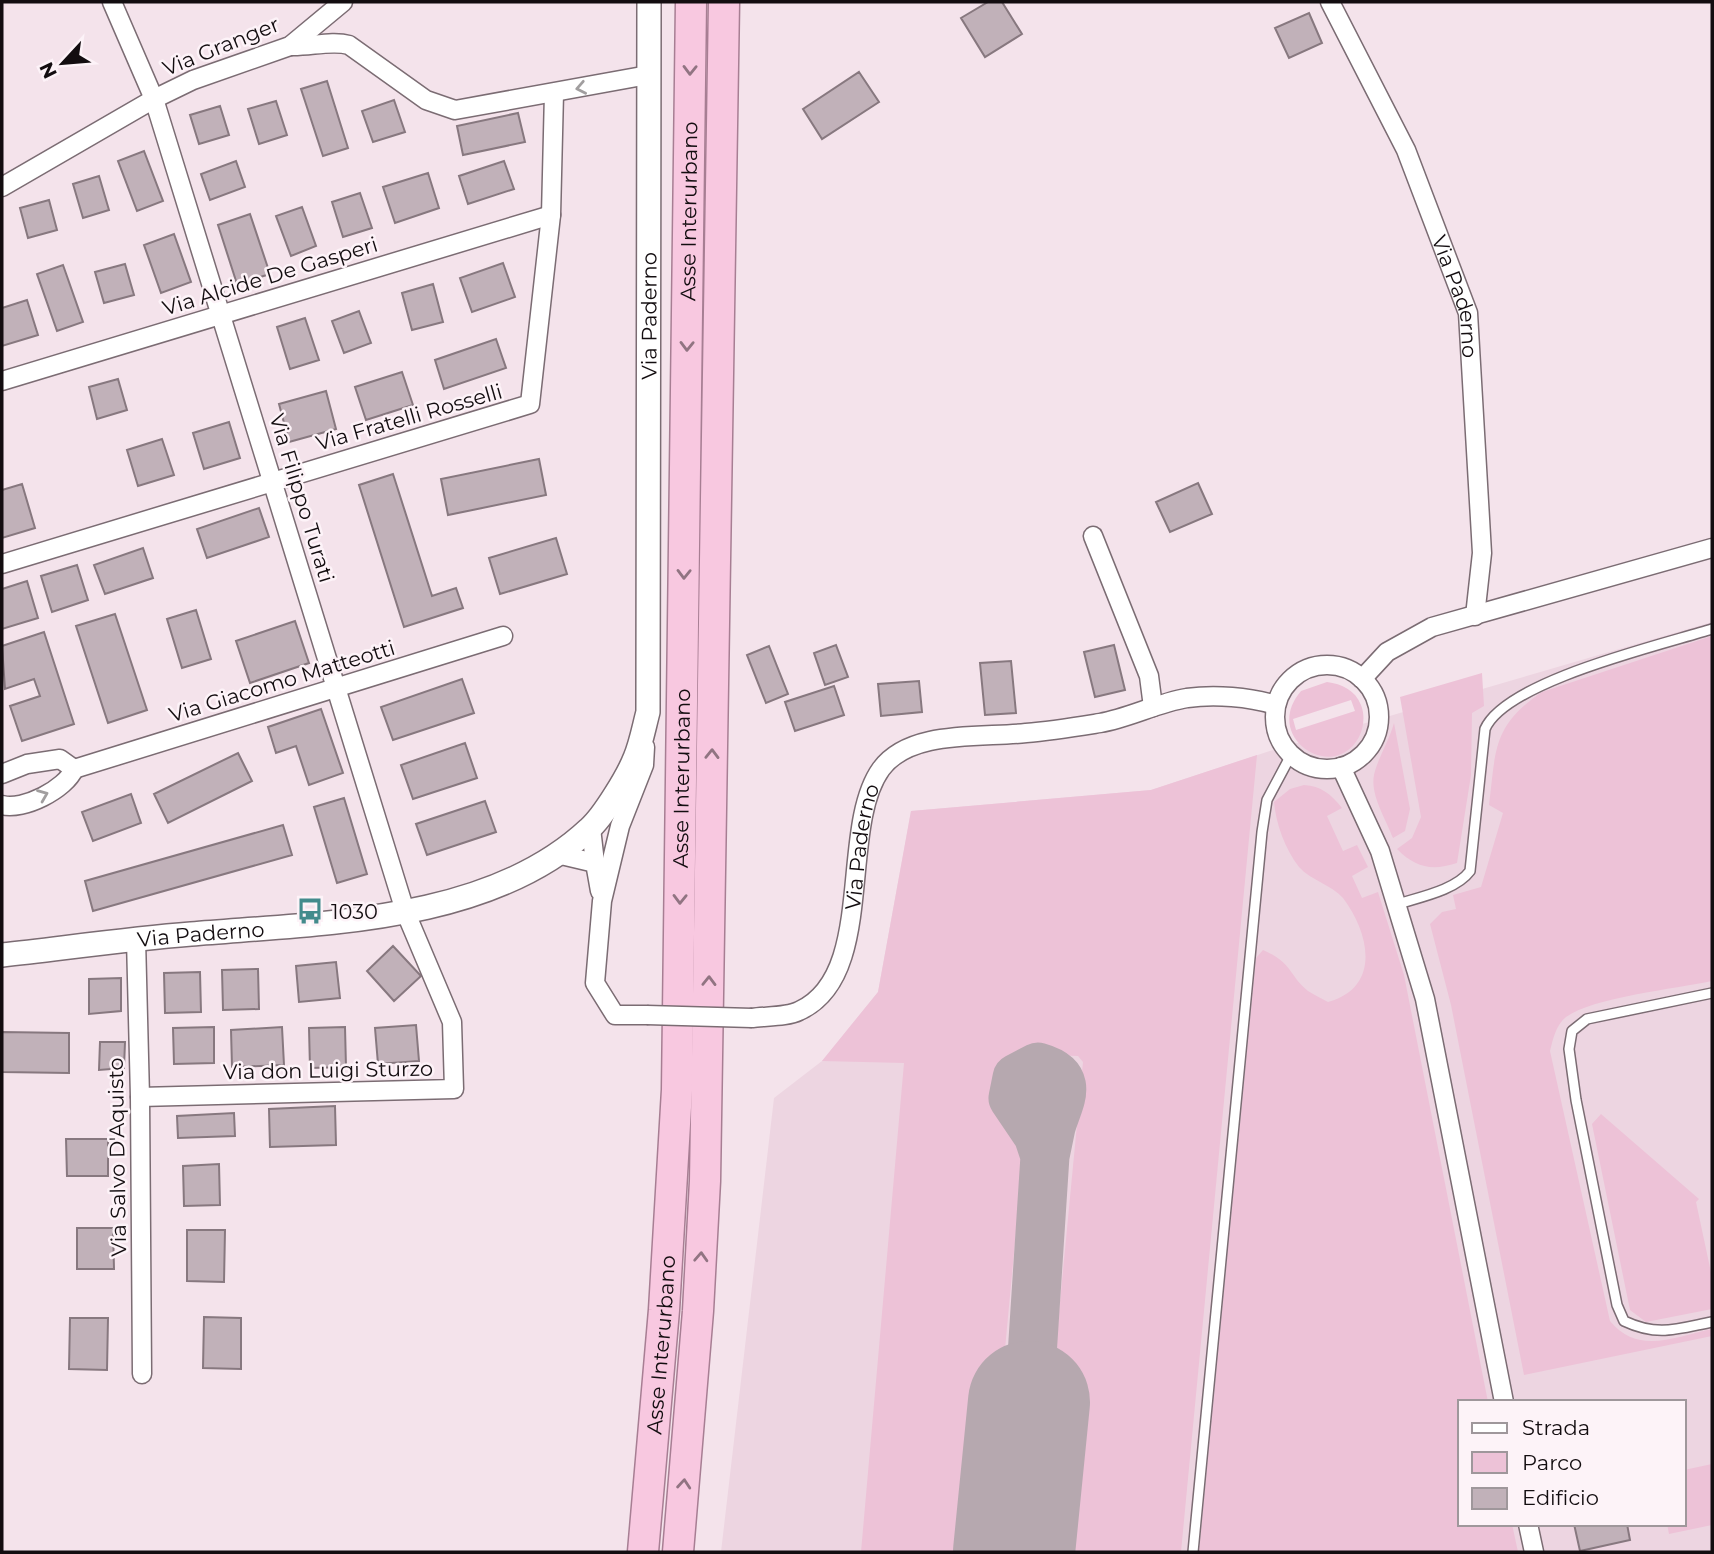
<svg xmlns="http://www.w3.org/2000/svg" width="1714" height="1554" viewBox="0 0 1714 1554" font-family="Montserrat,sans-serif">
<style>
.built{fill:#edd5e1;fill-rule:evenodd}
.green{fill:#edc2d7;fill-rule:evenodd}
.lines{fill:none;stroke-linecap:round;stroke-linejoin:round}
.taxiway{stroke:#b6a8af;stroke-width:49}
.runway{stroke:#b6a8af;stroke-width:122}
.building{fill:#c1b1b9;stroke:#87787f;stroke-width:2}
.service-casing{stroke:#7b6c73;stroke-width:12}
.minor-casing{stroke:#7b6c73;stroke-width:21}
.tertiary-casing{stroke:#7b6c73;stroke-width:26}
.trunk-casing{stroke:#a77e93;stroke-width:33}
.service{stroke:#fff;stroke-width:9}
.minor{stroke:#fff;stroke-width:18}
.tertiary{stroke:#fff;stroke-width:23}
.trunk{stroke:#f8c8e0;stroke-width:30}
.minor-bridge-casing{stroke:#7b6c73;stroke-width:21;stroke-linecap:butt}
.minor-bridge{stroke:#fff;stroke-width:18}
.oneway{stroke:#917482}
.oneway2{stroke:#a19e9f}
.labels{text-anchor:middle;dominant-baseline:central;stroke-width:5;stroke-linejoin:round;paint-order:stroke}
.street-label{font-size:21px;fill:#130d10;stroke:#fdf3f8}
.poi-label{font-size:21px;fill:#130d10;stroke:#fdf3f8;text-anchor:start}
</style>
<rect width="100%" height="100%" fill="#f4e3eb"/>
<path class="built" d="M1712,622V1552H721L774,1098L822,1061L878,992L911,811L1151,790L1273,750ZM1460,1402H1684V1524H1460Z"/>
<path class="green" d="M1712,636V981C1675,989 1594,997 1566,1017C1556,1025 1553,1039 1550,1051L1610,1321C1638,1355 1674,1337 1712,1329V1336L1524,1375L1451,1005L1430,924L1442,912L1456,909L1453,895L1481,887L1503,813L1489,805C1496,750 1492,726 1542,692Z
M1482,673L1484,706L1472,713L1471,775L1457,863C1432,871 1416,868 1397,849L1412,838L1421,817L1400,697Z
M1327,682C1342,684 1355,690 1361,705C1365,715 1364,727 1359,737C1334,784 1261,738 1301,691ZM1351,700L1355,711L1296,730L1293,719Z
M1394,723L1410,809L1405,831L1393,838C1386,819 1370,795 1374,775C1377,760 1389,741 1394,723Z
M1257,755L1181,1552H1036L1083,1062L1078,1056C1048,1055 1029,1053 1002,1066L990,1096L999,1119L1022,1135L1024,1146L986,1552H861L904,1063L822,1061L878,992L911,811L1151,790Z
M1304,785C1321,786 1331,794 1342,808L1327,816L1343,851L1357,845L1368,867L1352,876L1362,898L1378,892L1404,975L1488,1402H1460V1524H1512L1518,1552H1199L1256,958L1263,950C1293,963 1289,976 1308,991C1314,995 1321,998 1328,1002C1381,987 1370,934 1343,898C1332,885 1310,880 1299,867C1285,849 1276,824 1274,802L1290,789Z
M1601,1114L1699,1199L1696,1202L1712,1277V1309L1646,1322L1630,1310L1592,1124Z
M1712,1464V1525L1669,1534L1667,1524H1684V1470Z"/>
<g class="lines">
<path class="taxiway" d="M1029,1402L1045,1156C1047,1146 1049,1137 1051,1127C1058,1101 1077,1078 1038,1067L1017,1078L1013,1098L1038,1135L1045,1156"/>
<path class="runway" d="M1014,1552L1029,1402"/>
</g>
<path class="building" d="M988,2H1002L1022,34L985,57L961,18Z
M1309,13L1322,43L1289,58L1275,28Z
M859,72L879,102L822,139L803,109Z
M327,81L348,148L323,156L301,89Z
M394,100L405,132L373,142L362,111Z
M276,101L287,135L259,144L248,109Z
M220,106L229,135L199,144L190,115Z
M518,113L525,142L463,155L457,126Z
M144,151L163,201L137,211L118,161Z
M236,161L245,187L210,200L201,174Z
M504,161L514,189L468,204L459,176Z
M428,173L439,208L395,223L383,187Z
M99,176L109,210L83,218L73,184Z
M360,193L372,228L343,237L332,202Z
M49,200L57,230L28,238L20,208Z
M302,207L316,246L291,256L276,216Z
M250,214L270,274L237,284L218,225Z
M174,234L191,282L161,293L144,245Z
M503,263L515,297L472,312L460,278Z
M125,264L134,295L104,303L95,272Z
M63,265L83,322L57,331L37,274Z
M433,284L443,322L412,330L402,293Z
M27,300L38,335L2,346V308Z
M359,311L371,343L344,353L332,321Z
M305,318L319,360L290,369L277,327Z
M496,339L506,368L444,389L435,360Z
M402,372L413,405L366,420L355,387Z
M118,379L127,410L97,419L89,387Z
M326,391L336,429L289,442L279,404Z
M229,422L240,458L204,469L193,433Z
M162,439L174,475L138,486L127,450Z
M539,459L546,495L448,515L441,479Z
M393,474L432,596L456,588L463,608L404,627L359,485Z
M1198,483L1212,514L1170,532L1156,502Z
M22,484L35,528L2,538V490Z
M259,508L269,537L207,558L197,529Z
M556,538L567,574L500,594L489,558Z
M143,548L153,578L105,594L94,565Z
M77,565L88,600L52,612L41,576Z
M27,581L38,618L2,629V589Z
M196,610L211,659L182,668L167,619Z
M115,614L147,710L108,723L76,626Z
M295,621L309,663L250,683L236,641Z
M44,632L74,724L22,741L10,706L40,696L34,679L5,689L2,646Z
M836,645L848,677L825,685L814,653Z
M1114,645L1125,690L1095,697L1084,652Z
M769,646L788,694L766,703L747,655Z
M1011,661L1016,713L985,715L980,663Z
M462,679L474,713L393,740L381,707Z
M919,681L922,712L881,716L878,684Z
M834,686L844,715L795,731L785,702Z
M321,709L343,773L309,785L296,746L276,753L268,727Z
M465,743L477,778L413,799L401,765Z
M238,753L252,781L168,823L154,794Z
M131,794L141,823L93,841L82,812Z
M344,798L367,874L337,883L314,807Z
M485,801L496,832L427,855L416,824Z
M283,825L292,855L93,911L85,881Z
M393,946L421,976L394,1001L367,971Z
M336,962L340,998L299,1002L296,966Z
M258,969L259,1009L223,1010L222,970Z
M200,972L201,1012L165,1013L164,973Z
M121,978V1011L89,1014V979Z
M416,1025L419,1061L378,1064L375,1028Z
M214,1027V1063L174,1064L173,1028Z
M282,1027L284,1065L232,1067L231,1030Z
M345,1027L346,1067L310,1068L309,1028Z
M2,1032L69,1033V1073L2,1072Z
M100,1042H125L124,1068L99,1070Z
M335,1106L336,1145L270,1147L269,1109Z
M234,1113L235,1136L178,1138L177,1116Z
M66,1139H108V1176H67Z
M219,1164L220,1205L184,1206L183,1166Z
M77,1228H113L114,1269H77Z
M187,1230H225L224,1282L187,1281Z
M204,1317L241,1318V1369L203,1368Z
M70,1318H108L107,1370L69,1369Z
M1574,1524H1627L1630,1540L1580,1551Z"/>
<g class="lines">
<g class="service-casing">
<path id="service" d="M1398,904C1420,897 1456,890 1470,871L1485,729C1506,681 1661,645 1712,629
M1712,993L1587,1019L1572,1031L1569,1049L1576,1100L1617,1305L1624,1321C1658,1337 1677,1329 1712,1322
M1193,1552L1262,832L1267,800L1291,755"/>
</g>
<g class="minor-casing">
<g id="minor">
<path d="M112,2L154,99L405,911L452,1022L454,1089L140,1097"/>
<path id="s1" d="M1330,2L1406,150L1468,313L1482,553L1475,616"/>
<path d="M290,46C309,47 332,40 349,45L426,100L455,110L648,75"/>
<path d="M2,187L154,99L193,80L290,46L343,2"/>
<path d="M2,381L551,215"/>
<path d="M1093,536L1149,676L1153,707"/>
<path d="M2,564L530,404L551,215L554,93"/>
<circle cx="1327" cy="717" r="52"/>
<path d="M1362,679L1387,652L1432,627L1712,548"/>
<path d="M645,747L644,765L620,826L602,901L595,983L615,1015H647"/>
<path d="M1341,767L1380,851L1425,999L1504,1402"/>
<path d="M74,769L503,636"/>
<path d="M2,774L27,764L60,759L74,769"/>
<path d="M2,805C23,811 66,789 74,769"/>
<path d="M591,828L595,863"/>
<path d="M557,854L595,863L600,891"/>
<path d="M136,939L140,1097L142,1374"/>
<path id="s2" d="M752,1018C766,1016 787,1017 799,1011C877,976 838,829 881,769C910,729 983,738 1026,733C1051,731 1075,727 1100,723C1129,718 1157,703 1187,698C1215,694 1249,697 1276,705"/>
<path d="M1528,1524L1534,1552"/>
</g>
</g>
<g class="tertiary-casing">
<g id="tertiary">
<path id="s3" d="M2,955C65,948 128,939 191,934C320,923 489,923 589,829C603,817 628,776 635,758C641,744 644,727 648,712L649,2"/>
</g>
</g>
<g class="trunk-casing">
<g id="trunk">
<path id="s4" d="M643,1552L664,1310L677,1090L691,2"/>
<path d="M678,1552L698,1311L705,1181L724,2"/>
</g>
</g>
<use href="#service" class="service"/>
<use href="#minor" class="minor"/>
<use href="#tertiary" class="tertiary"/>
<use href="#trunk" class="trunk"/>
<g class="minor-bridge-casing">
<path id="minor-bridge" d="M647,1015L752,1018"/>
</g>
<use href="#minor-bridge" class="minor-bridge"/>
</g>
<defs><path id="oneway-chevron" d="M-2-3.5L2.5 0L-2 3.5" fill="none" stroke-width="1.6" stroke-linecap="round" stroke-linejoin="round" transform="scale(1.75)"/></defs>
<g class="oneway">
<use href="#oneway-chevron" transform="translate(690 70) rotate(91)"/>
<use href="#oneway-chevron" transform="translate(687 346) rotate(91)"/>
<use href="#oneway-chevron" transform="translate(684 574) rotate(91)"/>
<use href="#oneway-chevron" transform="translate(712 754) rotate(-89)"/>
<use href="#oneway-chevron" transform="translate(680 899) rotate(91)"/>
<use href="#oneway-chevron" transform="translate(709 981) rotate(-89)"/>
<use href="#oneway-chevron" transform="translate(701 1257) rotate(-87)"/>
<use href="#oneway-chevron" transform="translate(684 1484) rotate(-85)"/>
</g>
<g class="oneway2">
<use href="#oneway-chevron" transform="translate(581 88) rotate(169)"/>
<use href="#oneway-chevron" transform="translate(43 795) rotate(-22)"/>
</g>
<defs>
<g id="bus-bare" transform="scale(2.1)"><path d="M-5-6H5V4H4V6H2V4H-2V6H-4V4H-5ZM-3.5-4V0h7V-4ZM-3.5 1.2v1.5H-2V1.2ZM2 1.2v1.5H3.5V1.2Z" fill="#438b8c" stroke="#fdf3f8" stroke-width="2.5" paint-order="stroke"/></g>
</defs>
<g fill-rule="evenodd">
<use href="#bus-bare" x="310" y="911"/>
</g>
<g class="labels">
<g class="street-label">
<text transform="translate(221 46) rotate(-22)">Via Granger</text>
<text stroke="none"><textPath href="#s4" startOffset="1342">Asse Interurbano</textPath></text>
<text transform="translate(270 276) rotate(-17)">Via Alcide De Gasperi</text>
<text stroke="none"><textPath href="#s1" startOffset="322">Via Paderno</textPath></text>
<text stroke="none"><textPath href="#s3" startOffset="1139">Via Paderno</textPath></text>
<text transform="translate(409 417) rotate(-16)">Via Fratelli Rosselli</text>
<text transform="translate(302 498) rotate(73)">Via Filippo Turati</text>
<text transform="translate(282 681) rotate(-17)">Via Giacomo Matteotti</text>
<text stroke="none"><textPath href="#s4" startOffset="775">Asse Interurbano</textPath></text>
<text stroke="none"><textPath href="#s2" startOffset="231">Via Paderno</textPath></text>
<text stroke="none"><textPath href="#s3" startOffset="200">Via Paderno</textPath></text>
<text transform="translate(328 1070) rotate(-1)">Via don Luigi Sturzo</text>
<text transform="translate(117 1157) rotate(-91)">Via Salvo D'Aquisto</text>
<text stroke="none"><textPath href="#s4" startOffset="208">Asse Interurbano</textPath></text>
</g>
<g class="poi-label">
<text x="331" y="911">1030</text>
</g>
</g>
<rect width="1714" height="1554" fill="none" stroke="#130d10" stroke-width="7"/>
<rect x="1458" y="1400" width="228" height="126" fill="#fdf3f8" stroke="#9f979b" stroke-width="2"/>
<rect x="1472" y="1423" width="35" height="10" fill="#ffffff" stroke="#9f979b" stroke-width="2"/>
<text x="1522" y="1435" font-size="21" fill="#130d10">Strada</text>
<rect x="1472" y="1452" width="35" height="21" fill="#edc2d7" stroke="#9f979b" stroke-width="2"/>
<text x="1522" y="1470" font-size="21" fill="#130d10">Parco</text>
<rect x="1472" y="1488" width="35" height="21" fill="#c1b1b9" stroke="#9f979b" stroke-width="2"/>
<text x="1522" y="1505" font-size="21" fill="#130d10">Edificio</text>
<g transform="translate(63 63) rotate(244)" stroke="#fdf3f8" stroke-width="5" paint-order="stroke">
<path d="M0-5L12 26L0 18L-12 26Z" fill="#130d10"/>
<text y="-10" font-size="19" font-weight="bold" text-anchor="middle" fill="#130d10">N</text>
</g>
</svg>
